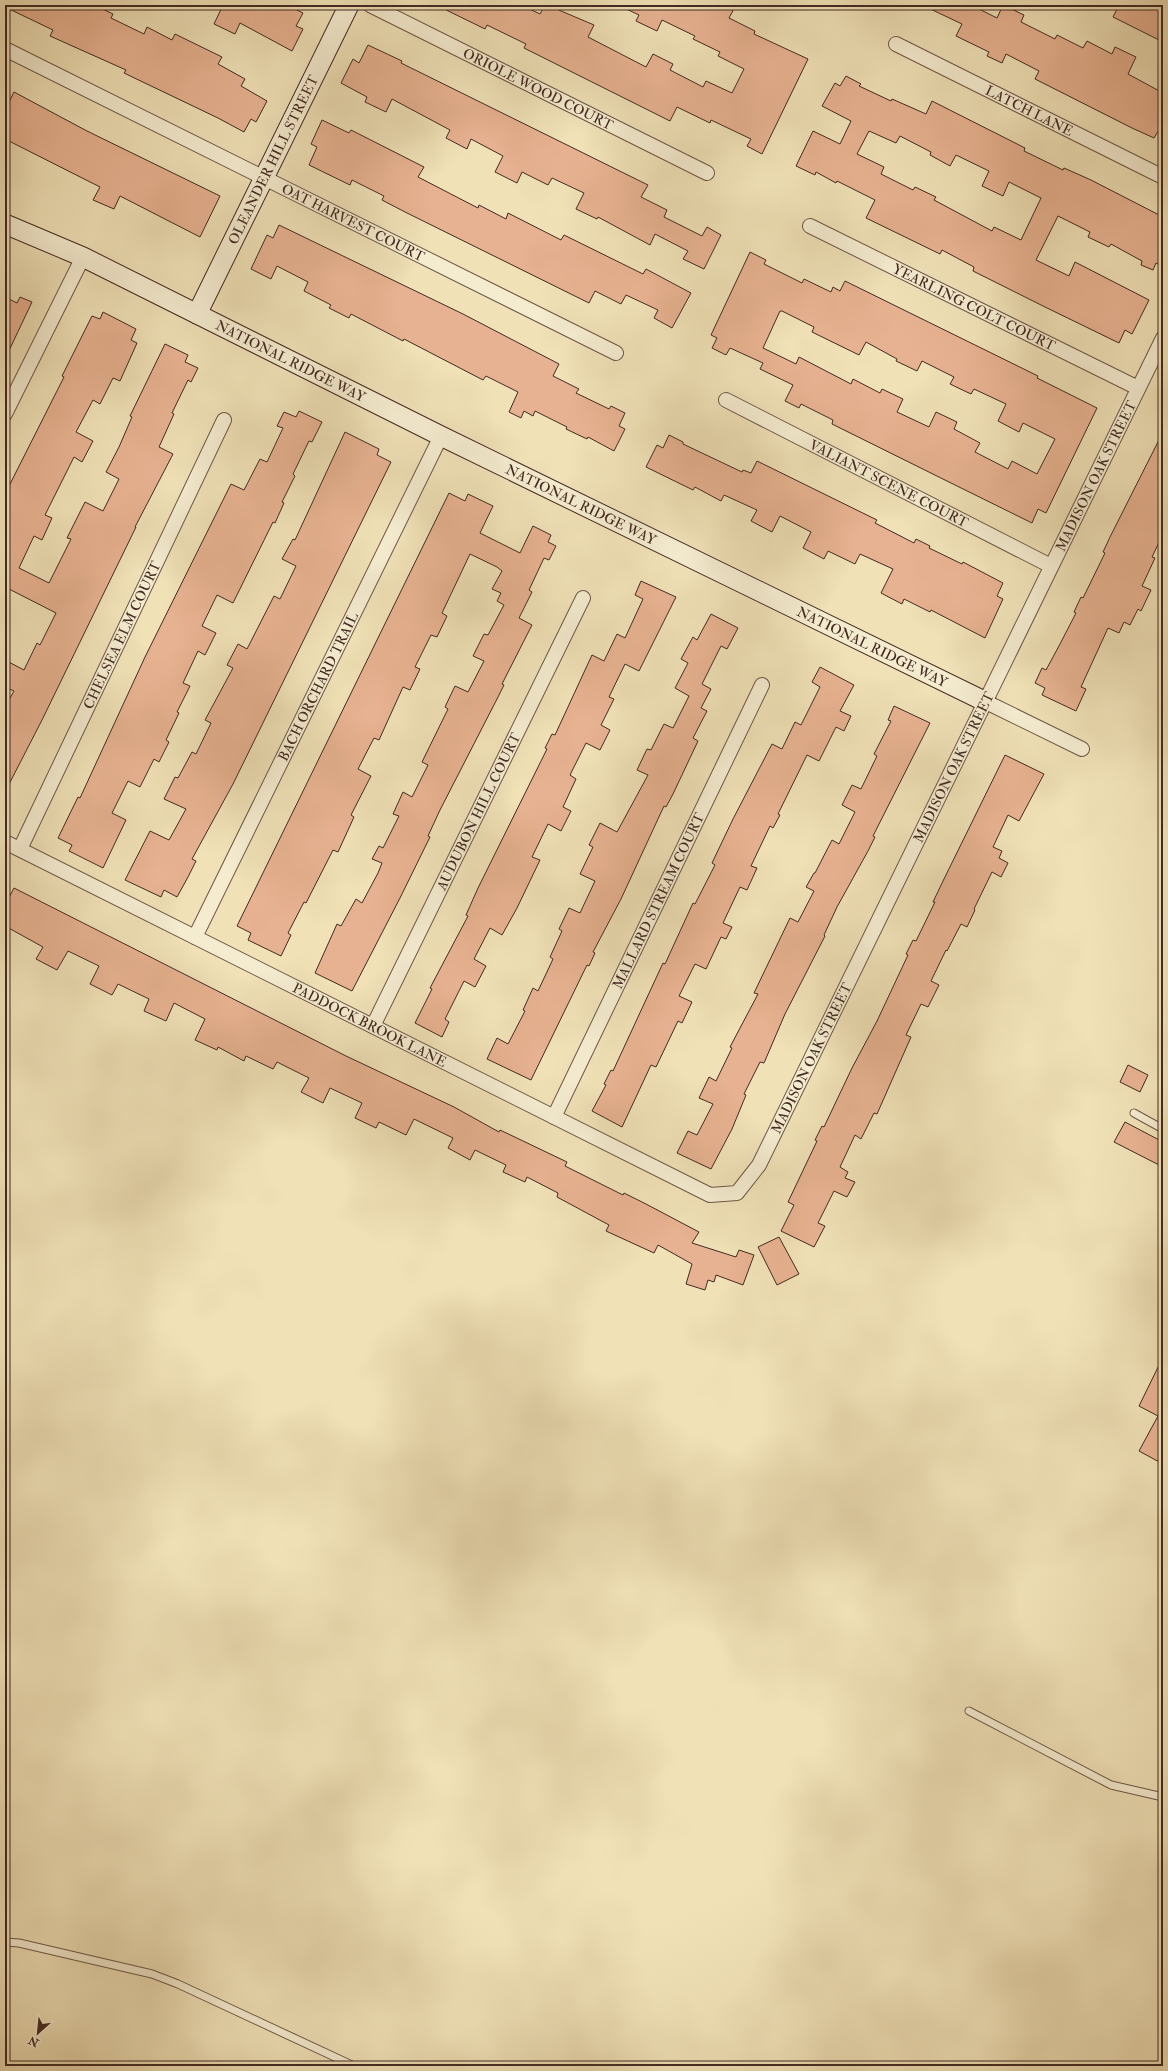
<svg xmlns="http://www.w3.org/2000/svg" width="1168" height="2071" viewBox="0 0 1168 2071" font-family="'IM FELL Double Pica',serif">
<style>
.building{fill:#e7b291;stroke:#432a21;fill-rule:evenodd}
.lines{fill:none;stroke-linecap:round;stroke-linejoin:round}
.lane-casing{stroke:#6e5846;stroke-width:9}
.street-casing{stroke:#6e5846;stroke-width:16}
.secondary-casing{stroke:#432a21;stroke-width:21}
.lane{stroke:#f5ecd0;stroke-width:7}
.street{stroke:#f5ecd0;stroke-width:14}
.secondary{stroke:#f5ecd0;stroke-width:19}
.labels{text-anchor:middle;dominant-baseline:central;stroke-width:3;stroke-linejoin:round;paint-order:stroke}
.street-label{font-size:14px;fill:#432a21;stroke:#f5ecd0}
</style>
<rect width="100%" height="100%" fill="#f0e1b7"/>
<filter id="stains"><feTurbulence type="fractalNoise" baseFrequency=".005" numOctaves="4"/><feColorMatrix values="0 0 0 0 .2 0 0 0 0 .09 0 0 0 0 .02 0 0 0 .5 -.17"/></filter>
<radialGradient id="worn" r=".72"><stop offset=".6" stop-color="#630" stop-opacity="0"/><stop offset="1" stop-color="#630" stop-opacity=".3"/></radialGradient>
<path class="building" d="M5,5H94L113,14L111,18L144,34L147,27L172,40L175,34L222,57L218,64L245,79L241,86L267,101L256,122L251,119L244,132L218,118L124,73L126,70L50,36L53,30L5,7Z
M223,5H287L303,13L296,26L303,29L292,51L240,23L235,34L214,24Z
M436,5H521L540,14L545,5H547L594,25L588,37L646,67L653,54L673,64L670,70L703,87L706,81L732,93L744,69L718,56L720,52L693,39L695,36L662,20L657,31L636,21L639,15L618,5H736L729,18L755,31L754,34L808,59L762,154L747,146L751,139L711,120L710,123L677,107L670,121L524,48L526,44L487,25L485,29Z
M922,5H971L997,18L1003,5L1024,15L1021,22L1055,39L1057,35L1083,48L1087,41L1112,54L1115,47L1136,57L1128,74L1163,93V123L1154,138L1132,128L1035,79L1039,71L1006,54L1002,63L987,56L989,52L956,36L962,24Z
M1119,5H1154L1152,8L1163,10V42L1113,17Z
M368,45L402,61L401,63L648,185L641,197L667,210L664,217L702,236L707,227L721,235L704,269L683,259L688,251L655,234L650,245L598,217L597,219L576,209L584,193L552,178L548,185L522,172L517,183L495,172L503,156L471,139L467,149L446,138L450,130L392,99L386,112L365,102L367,97L341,83L353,59L359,63Z
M846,76L861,84L859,86L891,101L892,99L926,114L932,101L1025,148L1024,151L1063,170L1064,168L1091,180L1163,217V267L1156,263L1153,270L1141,265L1142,261L1111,244L1109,247L1088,237L1090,232L1058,216L1036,260L1069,276L1075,262L1149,300L1132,334L1125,330L1119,343L1045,307L973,271L974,267L942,250L940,254L866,218L875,200L837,181L836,183L816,172L815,175L796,166L813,131L840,144L851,121L822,106L835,83L840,86ZM869,131L896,143L900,136L931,152L930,155L950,166L956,155L989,171L982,186L1003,196L1009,182L1041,198L1021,240L994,227L992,231L934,200L936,197L915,187L913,190L881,174L884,167L857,154Z
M14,92L87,131L220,196L200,237L120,196L114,209L93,200L100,187L5,139V110Z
M322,120L349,133L351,130L424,167L418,177L478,208L479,205L506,219L508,213L561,240L564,235L643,274L646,269L691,293L672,328L654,318L658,310L626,295L621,304L595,291L589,303L405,212L382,200L384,196L352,180L350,185L309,165L317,147L311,144Z
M279,225L463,314L559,364L553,376L579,389L576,393L609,409L611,406L625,413L619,426L625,429L614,451L588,437L587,439L566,429L567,427L535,411L533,416L524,411L521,418L509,412L518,392L486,376L483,380L404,339L403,341L351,314L349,318L329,308L331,305L304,291L308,282L277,266L271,279L251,269L267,235L273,238Z
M750,252L766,260L764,264L802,283L804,279L831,292L833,287L840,291L845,281L1038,376L1037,378L1097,408L1046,513L1038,509L1032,523L951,483L832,424L833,420L801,404L799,408L785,401L793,385L760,369L763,363L730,348L726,355L712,348L717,338L711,335ZM780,311H782L814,327L812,332L859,355L866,342L897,359L896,361L917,371L922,361L954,377L950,384L971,394L974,389L1006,404L998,421L1019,432L1023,423L1055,439L1037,474L1012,461L1008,469L975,452L980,443L954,429L957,422L936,412L929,427L897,412L903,399L882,389L880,393L853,379L851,384L799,357L796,364L763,348Z
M5,297L17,303L20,297L32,302L5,359Z
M103,312L136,329L131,340L137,343L120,381L113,378L100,404L93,400L76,432L93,441L82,462L74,457L45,515L52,518L42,540L34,536L19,568L49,583L71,539L67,538L85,502L103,511L119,479L106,472L119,447L132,417L130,416L165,344L188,355L185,362L198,368L191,382L188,380L172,413L174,414L159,447L173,454L135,527H136L42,720L5,792V707L14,691L5,687V660L24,670L37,643L40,645L56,613L9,589L5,597V494L64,377L62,376L92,316L100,319Z
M299,411L322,422L312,442L309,441L293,474L295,476L282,502L284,503L275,523L273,522L233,603L217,595L202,626L216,633L205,655L198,651L183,683L190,686L177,712L179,713L166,740L169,742L159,762L154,759L140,787L128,781L112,813L126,820L103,868L69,851L72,845L58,838L78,797L80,798L145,657L231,484L244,490L260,459L267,462L283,428L277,426L284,412L296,417Z
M345,432L379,449L377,455L391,462L233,784L192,859L196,861L188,877L177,897L164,890L161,897L125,880L150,831L169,840L186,809L164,799L175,777L178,778L192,752L196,754L211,723L205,720L233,668L227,665L238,644L247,649L274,596L280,599L296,566L282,559L293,539L295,540Z
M1163,432V534L1152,557L1155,558L1142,586L1151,590L1141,611L1138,609L1130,625L1124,622L1119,633L1108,628L1081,687L1086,689L1076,711L1042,695L1045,688L1035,683L1042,668L1046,670L1060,644L1076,613L1074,612L1081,597L1083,598L1105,553L1103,552L1110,537Z
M669,435L683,442V444L742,472L743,470L751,473L757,461L877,520L875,523L914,543L916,539L930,546L929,548L962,564L963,562L1003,583L997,596L1003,599L985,638L931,610L930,612L904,599L902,604L881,593L893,569L860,554L855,564L828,551L824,559L803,548L811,532L780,516L772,532L751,521L757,510L724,495L721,501L695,487L693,490L646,467L657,445L663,448Z
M449,493L465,501L468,494L493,506L480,533L520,553L533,526L551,535L548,542L556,546L549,560L544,558L529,590L532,592L519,618L532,625L502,684L504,685L497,699L440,810L428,836L430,837L400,898L352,991L315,973L337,924L341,926L356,899L362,903L378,873L382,863L372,859L379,846L383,848L399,816L393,814L403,792L412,797L428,765L422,762L448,709L445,707L455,686L468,692L484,661L473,656L484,634L488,635L504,605L497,601L501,593L492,589L502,571L497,567L470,554L442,613L447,616L437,637L431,635L415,667L420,669L410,690L403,687L379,740L374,738L358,769L371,776L351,815L354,817L338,852L333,850L306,903L304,902L288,933L291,935L281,956L248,940L251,933L237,926Z
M641,581L676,597L639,671L625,664L609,697L614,699L601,725L610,730L600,750L586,743L570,775L576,779L563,807L571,811L561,831L548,824L532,857L540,860L517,908L502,935L490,928L474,959L486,966L475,987L464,981L445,1019L449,1022L442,1037L415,1023L432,989L430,988L468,916L466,915L478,888L547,749L545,748L552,734L555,735L592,655L604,661L617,634L625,638L643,599L635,595Z
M711,614L738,628L727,649L721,646L702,684L711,689L701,708L707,711L693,738L698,741L673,794L666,807L664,806L621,899L593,952L595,953L589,966L587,965L531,1080L487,1059L497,1038L508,1044L525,1011L523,1010L533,988L538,991L553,959L550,957L562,931L559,929L569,908L580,913L595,881L580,874L593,847L589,845L600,823L617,832L648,775L637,770L647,749L651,750L664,724L673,728L689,696L675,688L688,663L681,659L693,637L697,640Z
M820,667L854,685L840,711L851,716L844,731L836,727L819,761L807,755L778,814L780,815L773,828L770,826L751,866L757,868L747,890L740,887L723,923L732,927L726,939L721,937L706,969L695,964L679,996L692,1002L682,1023L678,1021L656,1067L651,1065L622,1127L592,1111L606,1085L604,1084L611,1070L613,1071L663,963L665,964L693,903L695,904L715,865L712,863L733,819L772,744L782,749L795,722L801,725L820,687L812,682Z
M894,706L930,723L873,836L875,837L868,851L837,907L824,935L825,936L785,1014L764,1063L760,1062L744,1094L746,1095L732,1129L711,1169L677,1153L688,1131L697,1135L713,1104L699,1098L709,1077L716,1081L732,1048L730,1047L758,994L754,993L790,918L798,922L814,891L806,887L814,873H815L832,840L839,844L855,812L842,805L852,785L861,789L877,756L874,754L891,721L888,720Z
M1005,755L1044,774L1019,821L1008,815L993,847L1002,851L999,858L1008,863L1001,877L992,872L974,909L975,910L967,927L961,924L947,951L946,950L931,981L939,985L928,1007L921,1004L906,1035L911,1037L877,1114L874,1113L861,1139L855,1135L840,1167L848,1172L845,1178L855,1182L847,1197L834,1191L818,1223L825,1226L814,1247L781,1231L794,1205L788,1202L817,1141L815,1140L822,1126L824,1127L852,1068L877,1021L908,955L906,954L913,940L916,941L935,902H933L943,881Z
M14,888L346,1056L454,1107L499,1132L500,1130L567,1162L565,1166L623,1195L624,1193L646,1204L699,1232L692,1243L736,1257L739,1250L754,1255L743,1285L716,1275L714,1282L708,1280L705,1290L686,1284L692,1264L658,1245L654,1253L606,1231L609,1225L557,1197L558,1193L527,1177L525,1182L503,1172L506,1165L475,1150L470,1160L448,1148L453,1138L414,1119L406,1135L379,1122L376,1128L355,1118L362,1103L330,1088L323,1103L301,1092L309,1078L277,1062L273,1069L246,1056L244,1061L218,1047L217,1050L195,1040L205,1019L174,1003L166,1021L144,1011L149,999L118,984L112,995L90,984L99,966L68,951L57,970L36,959L43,947L5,926V905Z
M1128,1065L1148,1075L1140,1092L1120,1082Z
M1125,1122L1163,1142V1167L1114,1142Z
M779,1237L799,1274L777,1285L758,1247Z
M1163,1357V1464L1139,1451L1158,1416L1139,1406Z"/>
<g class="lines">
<g class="lane-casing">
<path id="lane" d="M1134,1113L1163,1129
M969,1711L1111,1785L1163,1797
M5,1942L19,1943L152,1974L178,1984L354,2066"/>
</g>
<g class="street-casing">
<g id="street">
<path id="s1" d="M370,5L707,173"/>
<path id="s2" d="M896,44L1163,177"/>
<path id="s3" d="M5,49L616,353"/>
<path id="s4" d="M810,226L1138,388"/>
<path id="s5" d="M726,400L1051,566"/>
<path d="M5,414L83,257"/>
<path d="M986,702L1082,749"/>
<path id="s6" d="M5,842L710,1195L737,1193L759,1165L1163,338"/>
<path id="s7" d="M20,849L224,420"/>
<path id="s8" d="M195,937L441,436"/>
<path id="s9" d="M373,1026L583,598"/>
<path id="s10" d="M554,1117L762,685"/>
</g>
</g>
<g class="secondary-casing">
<g id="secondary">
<path id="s11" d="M5,224L83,257L441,436L986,702"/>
<path id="s12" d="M197,314L349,5"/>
</g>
</g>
<use href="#lane" class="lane"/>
<use href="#street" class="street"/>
<use href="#secondary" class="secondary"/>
</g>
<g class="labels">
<g class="street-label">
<text stroke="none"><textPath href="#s1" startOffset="188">ORIOLE WOOD COURT</textPath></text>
<text stroke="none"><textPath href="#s2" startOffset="149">LATCH LANE</textPath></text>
<text stroke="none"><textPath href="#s12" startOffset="172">OLEANDER HILL STREET</textPath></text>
<text stroke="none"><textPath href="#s3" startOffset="389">OAT HARVEST COURT</textPath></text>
<text stroke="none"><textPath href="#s4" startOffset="183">YEARLING COLT COURT</textPath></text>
<text stroke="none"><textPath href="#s11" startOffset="317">NATIONAL RIDGE WAY</textPath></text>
<text stroke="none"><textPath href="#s6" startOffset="1618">MADISON OAK STREET</textPath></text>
<text stroke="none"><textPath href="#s5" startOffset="183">VALIANT SCENE COURT</textPath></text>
<text stroke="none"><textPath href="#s11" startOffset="641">NATIONAL RIDGE WAY</textPath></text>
<text stroke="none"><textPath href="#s7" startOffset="237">CHELSEA ELM COURT</textPath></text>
<text stroke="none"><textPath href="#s11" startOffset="965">NATIONAL RIDGE WAY</textPath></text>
<text stroke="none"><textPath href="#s8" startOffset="279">BACH ORCHARD TRAIL</textPath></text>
<text stroke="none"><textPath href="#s6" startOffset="1294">MADISON OAK STREET</textPath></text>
<text stroke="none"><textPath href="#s9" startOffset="239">AUDUBON HILL COURT</textPath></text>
<text stroke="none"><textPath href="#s10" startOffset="240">MALLARD STREAM COURT</textPath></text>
<text stroke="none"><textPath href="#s6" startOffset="408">PADDOCK BROOK LANE</textPath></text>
<text stroke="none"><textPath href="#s6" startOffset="970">MADISON OAK STREET</textPath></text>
</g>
</g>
<rect width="1168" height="2071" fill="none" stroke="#f0e1b7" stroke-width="20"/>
<rect x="6" y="6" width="1156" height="2059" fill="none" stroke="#432a21" stroke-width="2"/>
<rect x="10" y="10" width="1148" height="2051" fill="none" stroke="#432a21"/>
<g transform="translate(38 2033) rotate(207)" stroke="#f5ecd0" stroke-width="3" paint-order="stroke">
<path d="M0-3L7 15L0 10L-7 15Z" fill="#432a21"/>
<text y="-6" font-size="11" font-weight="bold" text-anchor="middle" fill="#432a21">N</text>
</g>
<rect width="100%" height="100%" filter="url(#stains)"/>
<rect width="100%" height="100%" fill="url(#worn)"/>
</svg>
